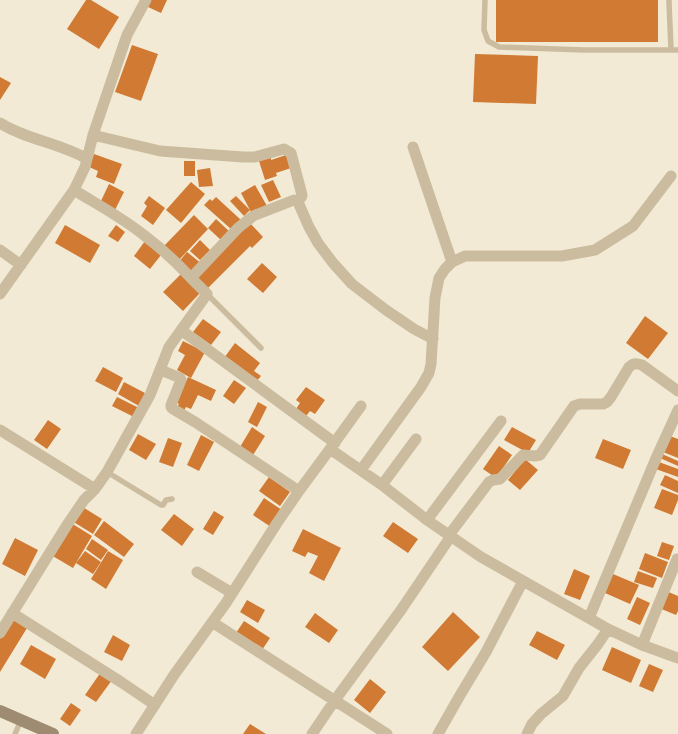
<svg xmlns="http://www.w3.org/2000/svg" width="678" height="734" viewBox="0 0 678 734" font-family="Signika,sans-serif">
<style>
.building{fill:#d07a34}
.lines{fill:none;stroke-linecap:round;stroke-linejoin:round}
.lane{stroke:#cbbc9f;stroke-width:5.5}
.street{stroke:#cbbc9f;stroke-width:11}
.secondary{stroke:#9e8b71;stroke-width:12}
</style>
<rect width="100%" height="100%" fill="#f2ead4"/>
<path class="building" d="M86,0H91L119,17L99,49L67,29Z
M151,0H167L161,13L148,7Z
M496,0H658V42H496Z
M132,45L158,54L141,101L115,92Z
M475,54L538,56L536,104L473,102Z
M0,77L11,83L0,100Z
M94,154L122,164L114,184L96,177L98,171L89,167Z
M286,155L291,168L276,173L277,176L265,180L259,161L271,157V160Z
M184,161H195V176H184Z
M210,168L213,186L199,187L197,170Z
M273,180L281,197L269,202L261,185Z
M191,182L205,194L181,223L166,210Z
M109,184L124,192L115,210L100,203Z
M255,185L267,206L257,211L256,209L251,212L241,193Z
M149,196L165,208L153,225L141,216L147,206L144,203Z
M236,196L250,210L244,216L230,201Z
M216,197L241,220L232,230L204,205L210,199L212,201Z
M194,215L208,229L178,261L163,247Z
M216,219L230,232L222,241L208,228Z
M249,222L263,237L252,248L250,246L208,288L196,277Z
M65,225L100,245L90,263L55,243Z
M116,225L125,232L118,242L108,236Z
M200,240L210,250L200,260L190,251Z
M145,241L161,255L150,269L134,256Z
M187,252L202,264L193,275L178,263Z
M262,263L277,277L263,293L247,279Z
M181,274L200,293L183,311L163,292Z
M645,316L668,333L648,359L626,343Z
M203,319L221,332L211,345L193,332Z
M183,341L205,352L191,378L177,370L185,355L178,351Z
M235,343L260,363L254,371L261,376L255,383L224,358Z
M103,367L123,378L116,392L95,381Z
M188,377L216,390L211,401L198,395L191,409L186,407L183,412L176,409L179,404L176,402Z
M234,380L246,388L234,404L223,396Z
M124,382L145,393L139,406L118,394Z
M306,387L325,400L315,414L310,411L306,416L296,409L300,403L296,400Z
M117,397L139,408L134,417L112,406Z
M258,402L267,407L257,427L248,422Z
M48,420L61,429L47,449L34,440Z
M252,427L265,436L253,455L240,447Z
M512,427L536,440L528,453L504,440Z
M138,434L156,444L146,460L129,450Z
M201,435L214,442L199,471L187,465Z
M670,436L678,439V458L663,452Z
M168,438L182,443L173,467L159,462Z
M603,439L631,450L623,469L595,458Z
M499,446L512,455L496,478L483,469Z
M662,454L678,461V466L660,458Z
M525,459L538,470L520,490L508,480Z
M656,461L678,469V477L653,468Z
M665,475L678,481V493L660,485Z
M269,477L290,492L280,506L259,491Z
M662,489L678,495V500L672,515L654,508Z
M264,498L282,510L271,527L253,515Z
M81,506L102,519L93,534L72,521Z
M214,511L224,517L213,535L203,529Z
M174,514L194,529L182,546L161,530Z
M104,521L134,544L124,557L94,535Z
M393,522L418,539L408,553L383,536Z
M71,523L92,536L73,568L51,555Z
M303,529L341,548L324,581L309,573L318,556L308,552L305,557L292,551Z
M15,538L38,550L25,576L2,564Z
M92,539L108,550L101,560L86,549Z
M662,542L674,546L669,560L657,556Z
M85,551L101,562L93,574L76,563Z
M108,551L123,560L106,589L91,579Z
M645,553L668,562L662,578L639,569Z
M574,569L590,576L580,600L564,594Z
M638,571L657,578L653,588L634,582Z
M613,574L639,585L630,604L605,593Z
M666,591L678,596V611L676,615L659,608Z
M637,597L650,603L640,625L627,619Z
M247,600L265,610L258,623L240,612Z
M453,612L480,637L448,671L422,647Z
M315,613L338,630L329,643L305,627Z
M12,619L27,628L0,672V639Z
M244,621L270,638L262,650L236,633Z
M537,631L565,645L557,660L529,645Z
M113,635L130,645L122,661L104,652Z
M31,645L56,659L45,679L20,664Z
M612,647L641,660L631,683L602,670Z
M649,664L663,670L653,692L639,686Z
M101,672L112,680L96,702L85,695Z
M370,679L386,692L370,713L354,700Z
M71,703L81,710L70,726L60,719Z
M250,724L266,734H243Z"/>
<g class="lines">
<path class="lane" d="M485,0L484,30L488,41L499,47L584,50H678
M669,0V3L671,49
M207,294L261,348
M107,472L161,505H163L166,500L172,499
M15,734L21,720"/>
<path class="street" d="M0,123C27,140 60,143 87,159
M93,135L160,151L243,157H255L284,149L291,153L302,195V196L298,202
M413,147L452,262
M74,190C98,205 123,218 145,236C161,248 177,263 191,278L238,228L253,216L294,200L298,202L309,227L318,243L333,263L352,284L386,310L414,329L433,339
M0,250L21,265
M0,294L74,190L85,167L93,135L127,35L146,0
M181,330L335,443
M161,370L180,378L181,380L171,405V407L173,409L195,422L299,491
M0,430L95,489L107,472L150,395L169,347L207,294L191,278
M330,449L361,406
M361,470L421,387L429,373L431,364L435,298L439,278L445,269L452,262L465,256H562L595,250L633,226L671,176
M382,485L416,439
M427,520L501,421
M449,535L489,482L493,480L500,479L523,455L535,456L540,455L574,406L580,404H603L607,402L611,397L629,367C634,363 636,363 642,365L678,391
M197,572L232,593
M12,613L121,682L155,705
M589,618L657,456L678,410
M212,622L387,734
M0,633L67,525L84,500L95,489
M642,645L677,559H678
M136,734L174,675L226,603L277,523L299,491L330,449L382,485L427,520L481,557L608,629L642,645L678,658
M312,734L335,700L401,610L451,536
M438,734L459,697L486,652L523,581
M527,734L532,724L541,714L563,696L579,668L598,644L608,629"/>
<path class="secondary" d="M0,711L53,734"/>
</g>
</svg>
